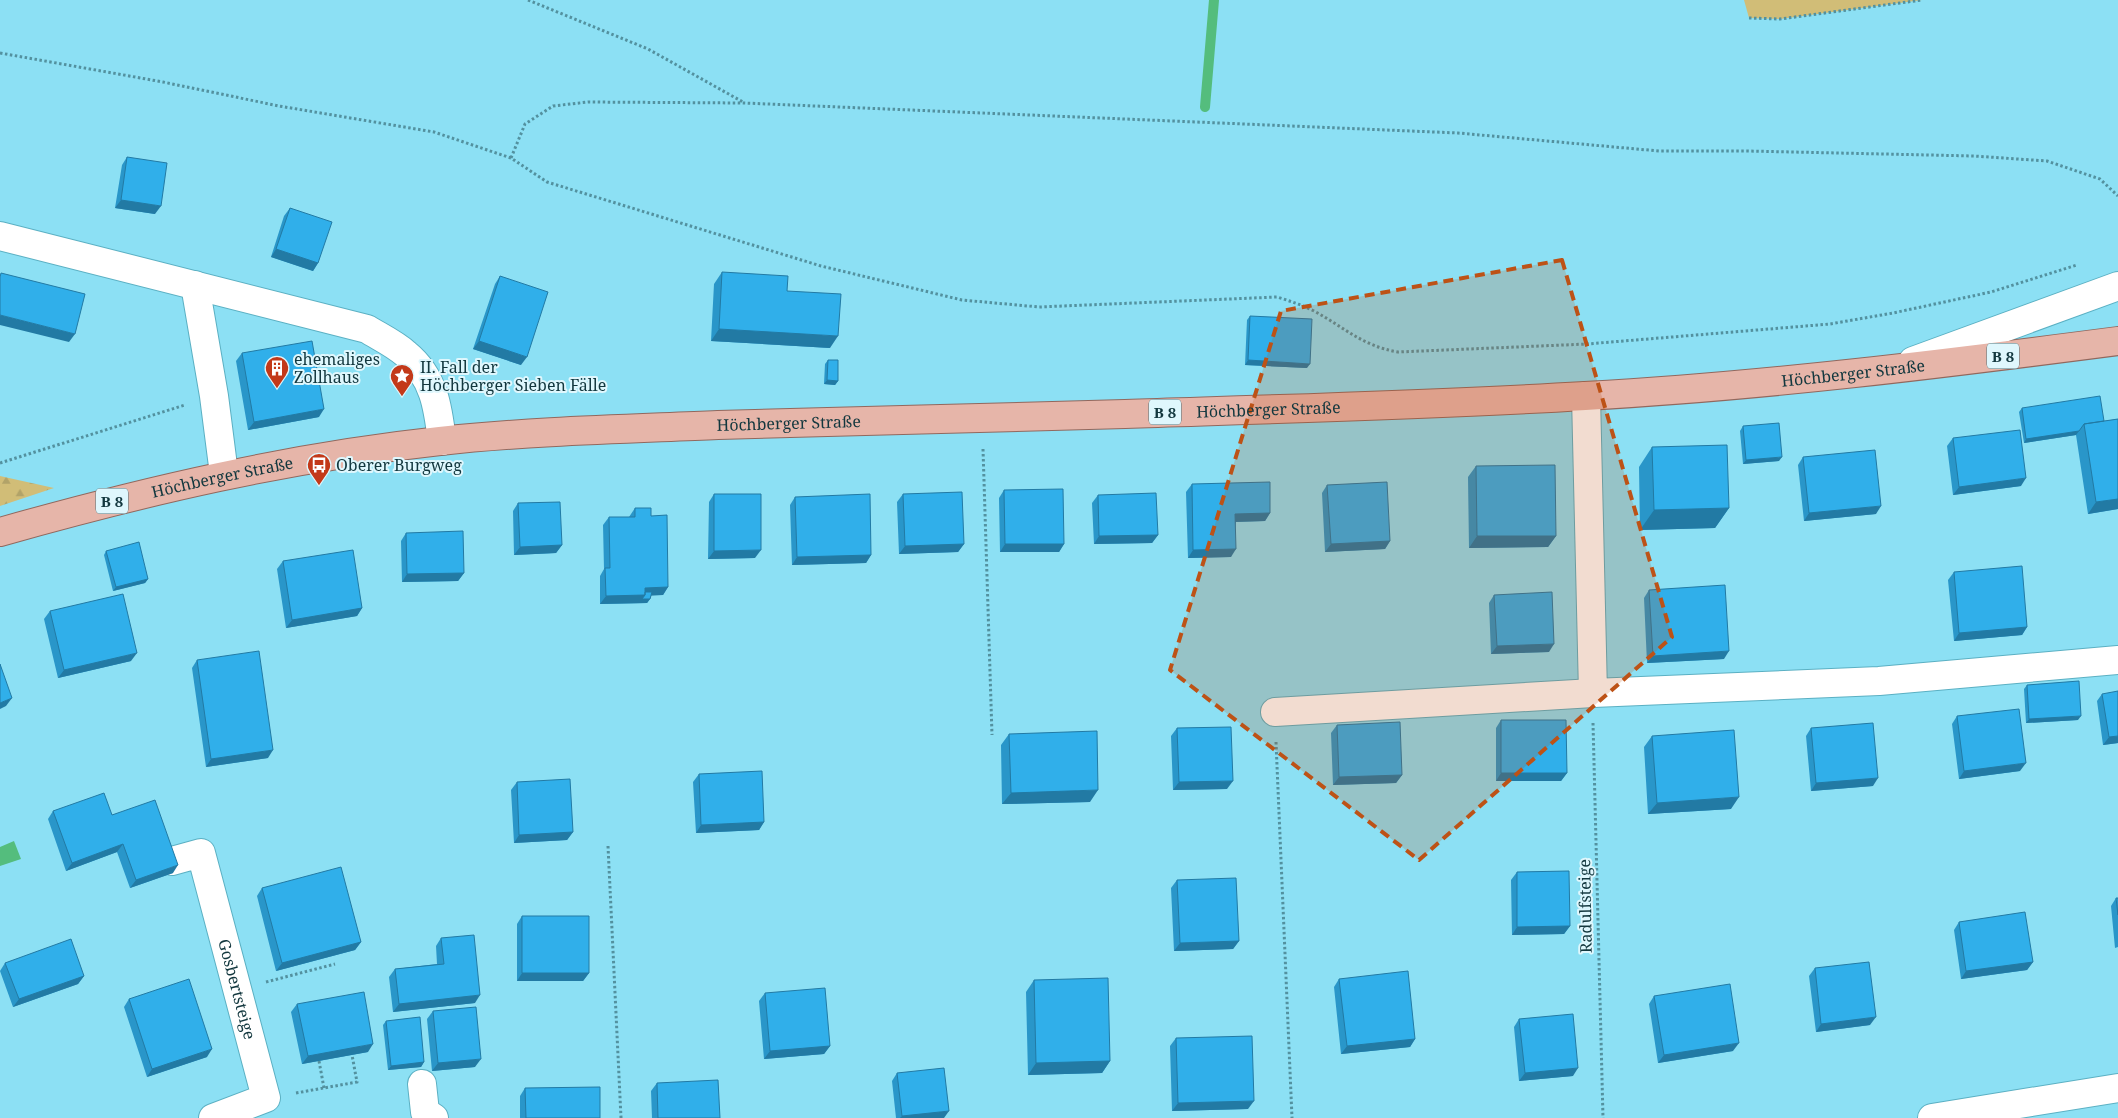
<svg xmlns="http://www.w3.org/2000/svg" width="2118" height="1118" viewBox="0 0 2118 1118" font-family="'Noto Serif',serif">
<style>
.green{fill:#d1bd77}
.forest{fill:url(#forest-firs)}
.water{fill:#54bd7d}
.lines{fill:none;stroke-linecap:round;stroke-linejoin:round}
.stream{stroke:#54bd7d;stroke-width:10}
.minor-casing{stroke:#5bb0c3;stroke-width:30}
.major-casing{stroke:#91685e;stroke-width:30}
.path{stroke:#53919f;stroke-width:3;stroke-dasharray:2.5 2.5;stroke-linecap:butt}
.minor{stroke:#fff;stroke-width:28}
.major{stroke:#e6b5a9;stroke-width:28}
.wall{fill:#2996c9}
.shaded-wall{fill:#227aa4}
.building{fill:#30afea;stroke:#227aa4}
.marked{fill:#bd5216;fill-opacity:0.2;stroke:#bd5216;stroke-width:4;stroke-dasharray:10 6;stroke-linejoin:round}
.labels{text-anchor:middle;dominant-baseline:central;stroke-width:4;stroke-linejoin:round;paint-order:stroke}
.shield{fill:#dff7fd;stroke:#507177;stroke-width:1}
.shield-label{font-size:15px;font-weight:bold;fill:#12373e}
.poi-label{font-size:16px;fill:#12373e;stroke:#dff7fd;text-anchor:start}
.street-label{font-size:16px;fill:#12373e;stroke:#dff7fd}
</style>
<defs>
<pattern id="forest-firs" width="22" height="20" patternUnits="userSpaceOnUse" patternTransform="scale(1.25)"><rect width="22" height="20" fill="#d1bd77"/><path d="M5 1l3.5 6h-7zM16 11l3.5 6h-7z" fill="#b2a368"/></pattern>
</defs>
<rect width="100%" height="100%" fill="#8ce0f4"/>
<path class="green" d="M1744,0H1922L1780,19L1749,18Z"/>
<path class="forest" d="M0,476L54,488L0,506Z"/>
<path class="water" d="M14,841L21,859L0,866V847Z"/>
<g class="lines">
<path class="stream" d="M1205,107L1214,0"/>
<g class="minor-casing">
<g id="minor">
<path d="M0,236L367,329C380,337 395,344 406,354C434,377 438,407 442,441"/>
<path d="M195,285L214,396L224,474"/>
<path d="M1913,361L2118,286"/>
<path d="M1586,396L1593,693L1879,681L2118,660"/>
<path d="M1275,712L1593,693"/>
<path id="s1" d="M172,861L201,853L266,1098L213,1118"/>
<path d="M422,1084L425,1112L434,1118"/>
<path d="M1932,1118L2118,1088"/>
</g>
</g>
<g class="major-casing">
<g id="major">
<path id="s2" d="M0,532C145,491 291,457 440,441C532,431 626,429 718,425C854,421 989,418 1125,414C1278,409 1432,405 1585,396C1764,386 1941,364 2118,341"/>
</g>
</g>
<path class="path" d="M528,0L648,49L743,102
M1749,18L1780,19L1922,0
M0,53L163,82L279,106L434,132L511,158L547,182L821,266L962,300L1039,307L1277,297C1290,301 1302,305 1314,311C1344,327 1362,346 1398,352L1587,344L1830,324L1893,313L1991,292L2077,265
M511,158L525,124L553,106L588,102L744,103L1458,133L1659,151H1747L1974,156L2047,161L2100,179L2118,196
M983,449L992,735
M0,463L185,405
M1593,723L1603,1118
M1276,742L1292,1118
M608,846L621,1118
M266,982L335,964
M319,1061L324,1088
M296,1093L357,1082L352,1055"/>
<use href="#minor" class="minor"/>
<use href="#major" class="major"/>
</g>
<path class="wall" d="M127,157L155,214L115,208L122,165Z
M290,208L318,263L313,271L271,257L284,216Z
M722,272L830,348L711,341L714,284Z
M500,276L521,365L473,349L495,284Z
M1250,316L1307,368L1245,365L1247,320Z
M242,353L319,417L248,430L236,361Z
M828,360L838,381L835,385L824,384L825,364Z
M2022,408L2104,421L2118,419V509L2088,514L2076,435L2024,443L2019,412Z
M1743,426L1779,461L1743,464L1740,431Z
M1953,438L2021,486L1953,495L1947,446Z
M1652,447L1729,508L1715,528L1640,530L1639,467Z
M1803,457L1876,514L1804,521L1798,465Z
M1476,466L1556,536L1548,547L1469,548L1468,477Z
M1192,484L1270,513L1265,521L1236,522L1231,557L1188,558L1186,492Z
M1327,485L1390,541L1385,549L1325,552L1322,493Z
M1004,490L1064,544L1059,552H1000L999,498Z
M714,494L755,558L708,559L709,502Z
M903,494L964,544L958,552L899,554L897,502Z
M1098,495L1158,535L1152,543L1094,544L1092,503Z
M795,497L871,555L866,563L792,565L790,505Z
M518,503L562,545L556,553L514,555L513,511Z
M635,508L651,516L668,587L663,595H651L650,599L647,603L600,604V576L604,569L603,525L609,517H629Z
M406,533L464,573L458,581L402,582L401,541Z
M106,551L148,579L145,583L113,591L104,555Z
M283,561L362,608L357,616L286,628L277,569Z
M1954,572L2027,627L2022,635L1954,641L1948,580Z
M1649,590L1724,659L1647,663L1644,598Z
M1494,595L1549,652L1491,654L1489,603Z
M50,611L131,661L58,678L44,619Z
M197,660L268,758L206,767L192,668Z
M2027,685L2078,720L2026,723L2024,689Z
M2102,694L2118,743L2103,745L2097,701Z
M1957,716L2020,771L1959,779L1952,724Z
M1501,720L1567,773L1561,781H1496V728Z
M1337,725L1402,775L1396,783L1333,785L1331,733Z
M1177,728L1227,789L1173,790L1171,736Z
M1811,728L1873,786L1811,791L1806,736Z
M1009,734L1090,802L1002,804L1001,745Z
M1652,736L1731,809L1648,814L1644,747Z
M699,774L764,822L759,830L696,833L693,782Z
M517,782L573,832L567,840L514,843L511,790Z
M53,811L112,815L173,873L130,888L117,852L66,871L48,819Z
M1517,872L1570,926L1564,934L1512,935L1511,880Z
M1177,880L1239,941L1233,949L1174,951L1171,888Z
M262,888L361,942L355,950L276,971L257,896Z
M2116,898H2118V947L2115,948L2111,906Z
M522,916L589,973L583,981H517V924Z
M1959,922L2033,962L2027,970L1961,979L1954,930Z
M441,938L475,1003L393,1012L389,977L395,969L437,964L436,946Z
M5,963L84,976L78,984L13,1007L0,971Z
M1815,968L1870,1025L1816,1032L1809,976Z
M1339,979L1415,1039L1410,1047L1341,1054L1334,987Z
M1034,980L1110,1061L1102,1073L1028,1075L1026,992Z
M765,993L830,1046L824,1054L764,1059L759,1001Z
M1654,996L1733,1051L1658,1063L1649,1004Z
M129,999L207,1057L147,1077L124,1007Z
M297,1004L368,1052L302,1064L291,1012Z
M433,1011L475,1067L432,1071L427,1019Z
M1519,1019L1573,1076L1519,1081L1514,1027Z
M386,1021L424,1062L421,1067L388,1070L383,1025Z
M1176,1038L1248,1109L1172,1111L1170,1046Z
M897,1073L944,1118H896L892,1081Z
M657,1083L720,1118H652L651,1091Z
M525,1088L600,1118H520V1096Z"/>
<path class="shaded-wall" d="M121,200L161,206L155,214L115,208Z
M276,249L318,263L313,271L271,257Z
M0,315L75,334L69,342L0,325Z
M719,329L838,336L830,348L711,341Z
M479,341L527,357L521,365L473,349Z
M1248,360L1310,364L1307,368L1245,365Z
M827,380L838,381L835,385L824,384Z
M324,409L319,417L248,430L254,422Z
M2079,431L2076,435L2024,443L2026,439Z
M1782,457L1779,461L1743,464L1746,460Z
M2026,478L2021,486L1953,495L1959,487Z
M2118,499V509L2088,514L2096,502Z
M1881,506L1876,514L1804,521L1809,513Z
M1729,508L1715,528L1640,530L1654,510Z
M1270,513L1265,521L1230,522L1235,514Z
M1158,535L1152,543L1094,544L1099,536Z
M1477,536H1556L1548,547L1469,548Z
M1390,541L1385,549L1325,552L1331,544Z
M964,544L958,552L899,554L905,546Z
M1005,544H1064L1059,552H1000Z
M562,545L556,553L514,555L520,547Z
M1236,549L1231,557L1188,558L1193,550Z
M761,550L755,558L708,559L714,551Z
M871,555L866,563L792,565L797,557Z
M464,573L458,581L402,582L407,574Z
M148,579L145,583L113,591L116,587Z
M668,587L663,595L645,596L650,599L647,603L600,604L606,596L645,588Z
M362,608L357,616L286,628L292,620Z
M2027,627L2022,635L1954,641L1959,633Z
M1554,644L1549,652L1491,654L1497,646Z
M1729,651L1724,659L1647,663L1653,656Z
M137,653L131,661L58,678L64,670Z
M12,698L6,706L0,709V703Z
M2081,716L2078,720L2026,723L2029,719Z
M2118,736V743L2103,745L2109,737Z
M273,750L268,758L206,767L211,759Z
M2026,763L2020,771L1959,779L1964,771Z
M1501,773H1567L1561,781H1496Z
M1402,775L1396,783L1333,785L1339,777Z
M1878,778L1873,786L1811,791L1816,783Z
M1233,781L1227,789L1173,790L1179,782Z
M1098,790L1090,802L1002,804L1011,793Z
M1739,797L1731,809L1648,814L1657,803Z
M764,822L759,830L696,833L701,825Z
M573,832L567,840L514,843L519,835Z
M123,844L117,852L66,871L72,863Z
M178,865L173,873L130,888L136,880Z
M1570,926L1564,934L1512,935L1517,927Z
M1239,941L1233,949L1174,951L1180,943Z
M361,942L355,950L276,971L282,963Z
M2033,962L2027,970L1961,979L1966,971Z
M522,973H589L583,981H517Z
M84,976L78,984L13,1007L19,999Z
M480,995L475,1003L393,1012L399,1004Z
M1876,1017L1870,1025L1816,1032L1821,1024Z
M1415,1039L1410,1047L1341,1054L1347,1046Z
M1739,1043L1733,1051L1658,1063L1664,1055Z
M373,1044L368,1052L302,1064L308,1056Z
M830,1046L824,1054L764,1059L770,1051Z
M212,1049L207,1057L147,1077L152,1069Z
M481,1059L475,1067L432,1071L438,1063Z
M1110,1061L1102,1073L1028,1075L1036,1063Z
M424,1062L421,1067L388,1070L391,1066Z
M1578,1068L1573,1076L1519,1081L1525,1073Z
M1254,1101L1248,1109L1172,1111L1178,1103Z
M949,1111L944,1118H900L902,1116Z"/>
<path class="building" d="M127,157L167,163L161,206L121,200Z
M290,208L332,222L318,263L276,249Z
M722,272L788,276L787,291L841,294L838,336L719,329Z
M1,273L85,294L75,334L0,315V277Z
M500,276L548,292L527,357L479,341Z
M1250,316L1312,319L1310,364L1248,360Z
M312,341L324,409L254,422L242,353Z
M828,360H838V381L827,380Z
M2100,396L2104,421L2084,424L2079,431L2026,439L2022,408Z
M2118,419V499L2096,502L2084,424Z
M1779,423L1782,457L1746,460L1743,426Z
M2020,430L2026,478L1959,487L1953,438Z
M1727,445L1729,508L1654,510L1652,447Z
M1875,450L1881,506L1809,513L1803,457Z
M1555,465L1556,536H1477L1476,466Z
M1270,482V513L1235,514L1236,549L1193,550L1192,484Z
M1387,482L1390,541L1331,544L1327,485Z
M1063,489L1064,544H1005L1004,490Z
M962,492L964,544L905,546L903,494Z
M1156,493L1158,535L1099,536L1098,495Z
M714,494H761V550L714,551Z
M870,494L871,555L797,557L795,497Z
M560,502L562,545L520,547L518,503Z
M635,508H651V516L667,515L668,587L645,588V595L606,596L605,568H610L609,517H635Z
M463,531L464,573L407,574L406,533Z
M139,542L148,579L116,587L106,551Z
M353,550L362,608L292,620L283,561Z
M2022,566L2027,627L1959,633L1954,572Z
M1725,585L1729,651L1653,656L1649,590Z
M645,592H652L650,599H642L645,595Z
M1552,592L1554,644L1497,646L1494,595Z
M123,594L137,653L64,670L50,611Z
M259,651L273,750L211,759L197,660Z
M0,664L12,698L0,703Z
M2079,681L2081,716L2029,719L2027,685Z
M2118,691V736L2109,737L2102,694Z
M2019,709L2026,763L1964,771L1957,716Z
M1501,720H1566L1567,773H1501Z
M1400,722L1402,775L1339,777L1337,725Z
M1873,723L1878,778L1816,783L1811,728Z
M1231,727L1233,781L1179,782L1177,728Z
M1734,730L1739,797L1657,803L1652,736Z
M1097,731L1098,790L1011,793L1009,734Z
M762,771L764,822L701,825L699,774Z
M570,779L573,832L519,835L517,782Z
M104,793L112,815L155,800L178,865L136,880L123,844L72,863L53,811Z
M341,867L361,942L282,963L262,888Z
M1569,871L1570,926L1517,927V872Z
M1236,878L1239,941L1180,943L1177,880Z
M2116,898H2118V915Z
M2025,912L2033,962L1966,971L1959,922Z
M522,916H589V973H522Z
M474,935L480,995L399,1004L395,969L444,964L441,938Z
M71,939L84,976L19,999L5,963Z
M1869,962L1876,1017L1821,1024L1815,968Z
M1408,971L1415,1039L1347,1046L1339,979Z
M1108,978L1110,1061L1036,1063L1034,980Z
M189,979L212,1049L152,1069L129,999Z
M1730,984L1739,1043L1664,1055L1654,996Z
M825,988L830,1046L770,1051L765,993Z
M364,992L373,1044L308,1056L297,1004Z
M476,1007L481,1059L438,1063L433,1011Z
M1573,1014L1578,1068L1525,1073L1519,1019Z
M420,1017L424,1062L391,1066L386,1021Z
M1252,1036L1254,1101L1178,1103L1176,1038Z
M944,1068L949,1111L902,1116L897,1073Z
M718,1080L720,1118H658L657,1083Z
M600,1087V1118H526L525,1088Z"/>
<path class="marked" d="M1562,260L1672,637L1419,860L1170,670L1281,311Z"/>
<defs>
<g id="building-pin" transform="scale(1.25)"><path d="M0 17L-7.5 6A9.5 9.5 0 1 1 7.5 6Z" fill="#c33919" stroke="#dff7fd"/><path d="M-4-6H4V6H1V3H-1V6H-4ZM-2.5-4.3h1.7v1.8h-1.7ZM.8-4.3h1.7v1.8H.8ZM-2.5-1h1.7V.8h-1.7ZM.8-1h1.7V.8H.8Z" fill="#fff"/></g>
<g id="sight-pin" transform="scale(1.25)"><path d="M0 17L-7.5 6A9.5 9.5 0 1 1 7.5 6Z" fill="#c33919" stroke="#dff7fd"/><path d="M0-6L1.8-2.2L6-1.7L2.9 1.2L3.7 5.4L0 3.3L-3.7 5.4L-2.9 1.2L-6-1.7L-1.8-2.2Z" fill="#fff"/></g>
<g id="bus-pin" transform="scale(1.25)"><path d="M0 17L-7.5 6A9.5 9.5 0 1 1 7.5 6Z" fill="#c33919" stroke="#dff7fd"/><path d="M-5-6H5V4H4V6H2V4H-2V6H-4V4H-5ZM-3.5-4V0h7V-4ZM-3.5 1.2v1.5H-2V1.2ZM2 1.2v1.5H3.5V1.2Z" fill="#fff"/></g>
</defs>
<g fill-rule="evenodd">
<use href="#building-pin" x="277" y="368"/>
<use href="#sight-pin" x="402" y="376"/>
<use href="#bus-pin" x="319" y="465"/>
</g>
<g class="labels">
<g class="shield">
<rect x="1987" y="343.5" width="32" height="25" rx="4"/>
<rect x="1149" y="399.5" width="32" height="25" rx="4"/>
<rect x="96" y="488.5" width="32" height="25" rx="4"/>
</g>
<g class="shield-label">
<text x="2003" y="356">B 8</text>
<text x="1165" y="412">B 8</text>
<text x="112" y="501">B 8</text>
</g>
<g class="poi-label">
<text x="294" y="359">ehemaliges<tspan x="294" dy="18">Zollhaus</tspan></text>
<text x="420" y="367">II. Fall der<tspan x="420" dy="18">Höchberger Sieben Fälle</tspan></text>
<text x="336" y="465">Oberer Burgweg</text>
</g>
<g class="street-label">
<text stroke="none"><textPath href="#s2" startOffset="1865">Höchberger Straße</textPath></text>
<text stroke="none"><textPath href="#s2" startOffset="1279">Höchberger Straße</textPath></text>
<text stroke="none"><textPath href="#s2" startOffset="799">Höchberger Straße</textPath></text>
<text stroke="none"><textPath href="#s2" startOffset="229">Höchberger Straße</textPath></text>
<text transform="translate(1585 906) rotate(-91)">Radulfsteige</text>
<text stroke="none"><textPath href="#s1" startOffset="171">Gosbertsteige</textPath></text>
</g>
</g>
</svg>
